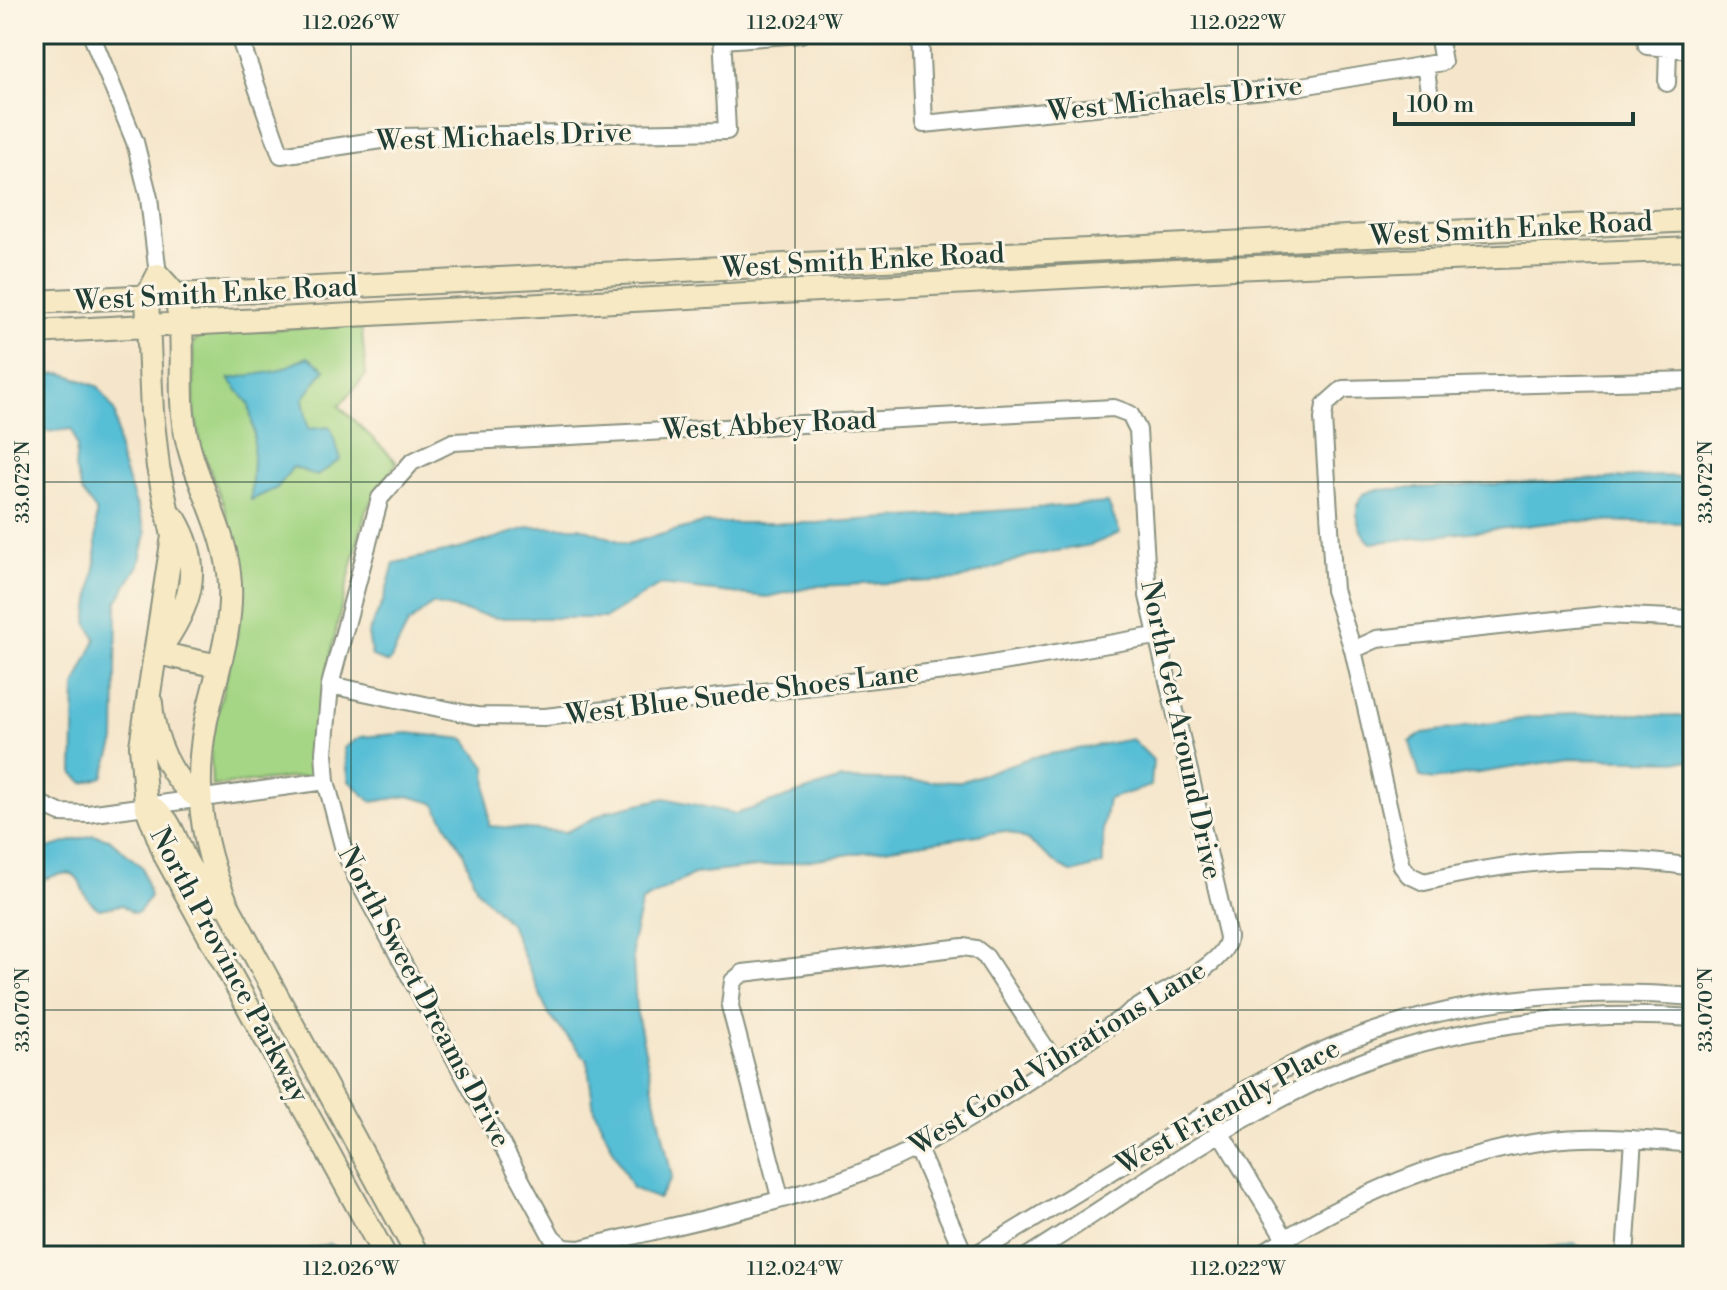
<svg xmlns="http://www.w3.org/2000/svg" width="1727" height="1290" viewBox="0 0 1727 1290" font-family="'Libre Bodoni',serif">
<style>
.green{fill:#a5d685;stroke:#628a5c;stroke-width:2}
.water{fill:#57bed5;stroke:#3b7e84;stroke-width:2}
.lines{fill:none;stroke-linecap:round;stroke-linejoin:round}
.street-casing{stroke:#8a9280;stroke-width:20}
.secondary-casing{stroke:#8a9280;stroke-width:26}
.street{stroke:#fff;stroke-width:16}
.secondary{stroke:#f6e9c3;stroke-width:22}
.ticks{fill:none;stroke:#1f3d34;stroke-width:2;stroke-opacity:0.45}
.labels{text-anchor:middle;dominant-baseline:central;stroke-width:6;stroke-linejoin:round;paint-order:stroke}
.street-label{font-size:28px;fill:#1f3d34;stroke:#fcf5e5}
.neatline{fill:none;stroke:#1f3d34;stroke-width:3}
.ticks-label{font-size:20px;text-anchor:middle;fill:#1f3d34}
</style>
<rect width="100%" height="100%" fill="#fcf5e5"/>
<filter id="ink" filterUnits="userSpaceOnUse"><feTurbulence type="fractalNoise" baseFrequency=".0125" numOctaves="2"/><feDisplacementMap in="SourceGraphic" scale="16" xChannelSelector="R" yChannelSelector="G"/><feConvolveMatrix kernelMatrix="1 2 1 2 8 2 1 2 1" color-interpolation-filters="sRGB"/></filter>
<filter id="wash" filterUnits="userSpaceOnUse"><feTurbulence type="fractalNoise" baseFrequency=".006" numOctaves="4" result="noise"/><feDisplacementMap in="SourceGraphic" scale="32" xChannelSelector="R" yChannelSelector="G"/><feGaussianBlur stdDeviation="1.8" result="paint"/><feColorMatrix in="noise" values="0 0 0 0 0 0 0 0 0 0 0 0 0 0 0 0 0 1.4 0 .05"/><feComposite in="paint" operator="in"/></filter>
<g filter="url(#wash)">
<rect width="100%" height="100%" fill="#f5e6cb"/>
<path class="green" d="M361,323L366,375L339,406L397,462L366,510L341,608L317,717L318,775L212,786L210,741L238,630L243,582L224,506L202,450L194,412L193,342L205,334Z"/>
<path class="water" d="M308,357L325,369L303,399L308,429L330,427L341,459L317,476L293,467L277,488L251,500L254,434L249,404L229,379L277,371Z
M63,373L99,387L115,412L120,458L146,533L139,565L117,601L115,741L103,777L84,783L73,773L75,686L96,639L87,622L96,560V511L82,492L75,468L77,447L72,429L46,432L34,411V375Z
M1661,476L1693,477V523L1568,521L1371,543C1357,531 1352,509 1363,494L1374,490Z
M1108,503L1120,533L1091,545L1029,556L958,580L818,586L767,597L660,585L605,618H496L432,604L408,624L389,663L372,657L368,634L384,599L394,563L463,548L530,527H580L627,544L703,523H817Z
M1617,713L1693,717V761L1569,759L1433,780L1420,777L1410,742L1423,733L1549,715Z
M408,733L465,739L486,767L489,826L566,832L608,811L665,798L736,814L841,779L960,782L1029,758L1132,739L1153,760L1151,786L1108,799L1103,829V864L1073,873C1042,859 1040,841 1005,831L784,864L694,874L642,901L632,943L636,1009L672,1177L658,1199L632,1188L594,1110L587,1060L549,1015L510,924L477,890L463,852L434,803L408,796L372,802L349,781L344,748L360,737Z
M93,835L109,839L142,867L150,896L139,912L133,913L122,905L99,909C67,888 96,858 34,883V852Z
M329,1244L351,1256H309L308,1250Z
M1574,1244L1589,1251L1592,1256H1502Z"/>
</g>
<g filter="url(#ink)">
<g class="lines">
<g class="street-casing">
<path id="street" d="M91,34L135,142L149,198L158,275
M238,34L281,155L401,137L727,131L722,34
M920,34L924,124L1296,87L1443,62L1438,34
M1645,34L1647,46L1693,50
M723,40L801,34
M1425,65L1430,97
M1667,83L1668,48
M1693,380L1343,389L1325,405L1323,419L1334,590L1353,650L1402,866L1409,875L1424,882C1512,860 1604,853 1693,867
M1114,408L1130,414L1138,430L1148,596L1228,937C1228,964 1164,991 1142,1005C1054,1061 969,1128 872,1168C782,1206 675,1224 580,1249L564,1248L552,1237L357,879L344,850L326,781L324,753L330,685L380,498L412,462L453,442Z
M1353,650L1377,639L1604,615L1693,619
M330,685L477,716L545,717L962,669L1155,636
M34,801L60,813L88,814L326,781
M1208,1113L1285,1238
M917,1147L965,1256
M780,1197L730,1006L733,981L743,973L963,947L976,949L986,957L1054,1061
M973,1256C1039,1216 1104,1176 1170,1136C1228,1100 1288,1062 1352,1039C1462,998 1577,987 1693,997
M1028,1256C1137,1188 1260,1096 1381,1055C1479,1023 1590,1010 1693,1018
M1258,1256C1346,1198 1441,1156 1546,1141C1594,1134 1645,1140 1693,1144
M1625,1256L1633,1139"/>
</g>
<g class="secondary-casing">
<path id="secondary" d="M34,302L1693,220
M34,332L1232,268L1693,249
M175,519C205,569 190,608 157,653L219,666
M151,703C153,737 170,780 199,798
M147,805C173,815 176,847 190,868C199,881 209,893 219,904
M385,1256L166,857L146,805L141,746L173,536L158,467L152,413L147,297L158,275C164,282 174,291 176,299C186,335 179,378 183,415C188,474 227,524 230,584C232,625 220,663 210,703C192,773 198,838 227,904L418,1256"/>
</g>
<use href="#street" class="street"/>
<use href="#secondary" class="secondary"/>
</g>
</g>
<path class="ticks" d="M351,34V1256M795,34V1256M1238,34V1256M1682,34V1256M34,482H1693M34,1010H1693"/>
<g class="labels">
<g class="street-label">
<text transform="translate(1175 99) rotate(-6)">West Michaels Drive</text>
<text transform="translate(504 137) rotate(-2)">West Michaels Drive</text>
<text transform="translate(1511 229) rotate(-3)">West Smith Enke Road</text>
<text transform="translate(863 261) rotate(-3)">West Smith Enke Road</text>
<text transform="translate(216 294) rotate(-3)">West Smith Enke Road</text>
<text transform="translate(769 425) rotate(-3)">West Abbey Road</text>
<text transform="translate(742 694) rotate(-7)">West Blue Suede Shoes Lane</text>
<text transform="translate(1181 730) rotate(78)">North Get Around Drive</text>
<text transform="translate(229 965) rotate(62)">North Province Parkway</text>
<text transform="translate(424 997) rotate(62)">North Sweet Dreams Drive</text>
<text transform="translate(1058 1058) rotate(-32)">West Good Vibrations Lane</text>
<text transform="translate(1228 1107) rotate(-29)">West Friendly Place</text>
</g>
</g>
<rect width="1727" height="1290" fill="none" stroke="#fcf5e5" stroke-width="88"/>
<path d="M1395 112v12h238v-12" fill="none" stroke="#1f3d34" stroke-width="4"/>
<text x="1407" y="112" font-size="24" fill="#1f3d34" stroke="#fcf5e5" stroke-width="6" paint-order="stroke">100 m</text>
<rect x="44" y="44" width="1639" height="1202" class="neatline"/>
<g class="ticks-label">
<text x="351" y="29">112.026°W</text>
<text x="795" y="29">112.024°W</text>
<text x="1238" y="29">112.022°W</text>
<text transform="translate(22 482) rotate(-90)" y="7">33.072°N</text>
<text transform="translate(1705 482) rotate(-90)" y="7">33.072°N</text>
<text transform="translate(22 1010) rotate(-90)" y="7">33.070°N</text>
<text transform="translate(1705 1010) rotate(-90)" y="7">33.070°N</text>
<text x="351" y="1275">112.026°W</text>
<text x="795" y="1275">112.024°W</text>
<text x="1238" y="1275">112.022°W</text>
</g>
</svg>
